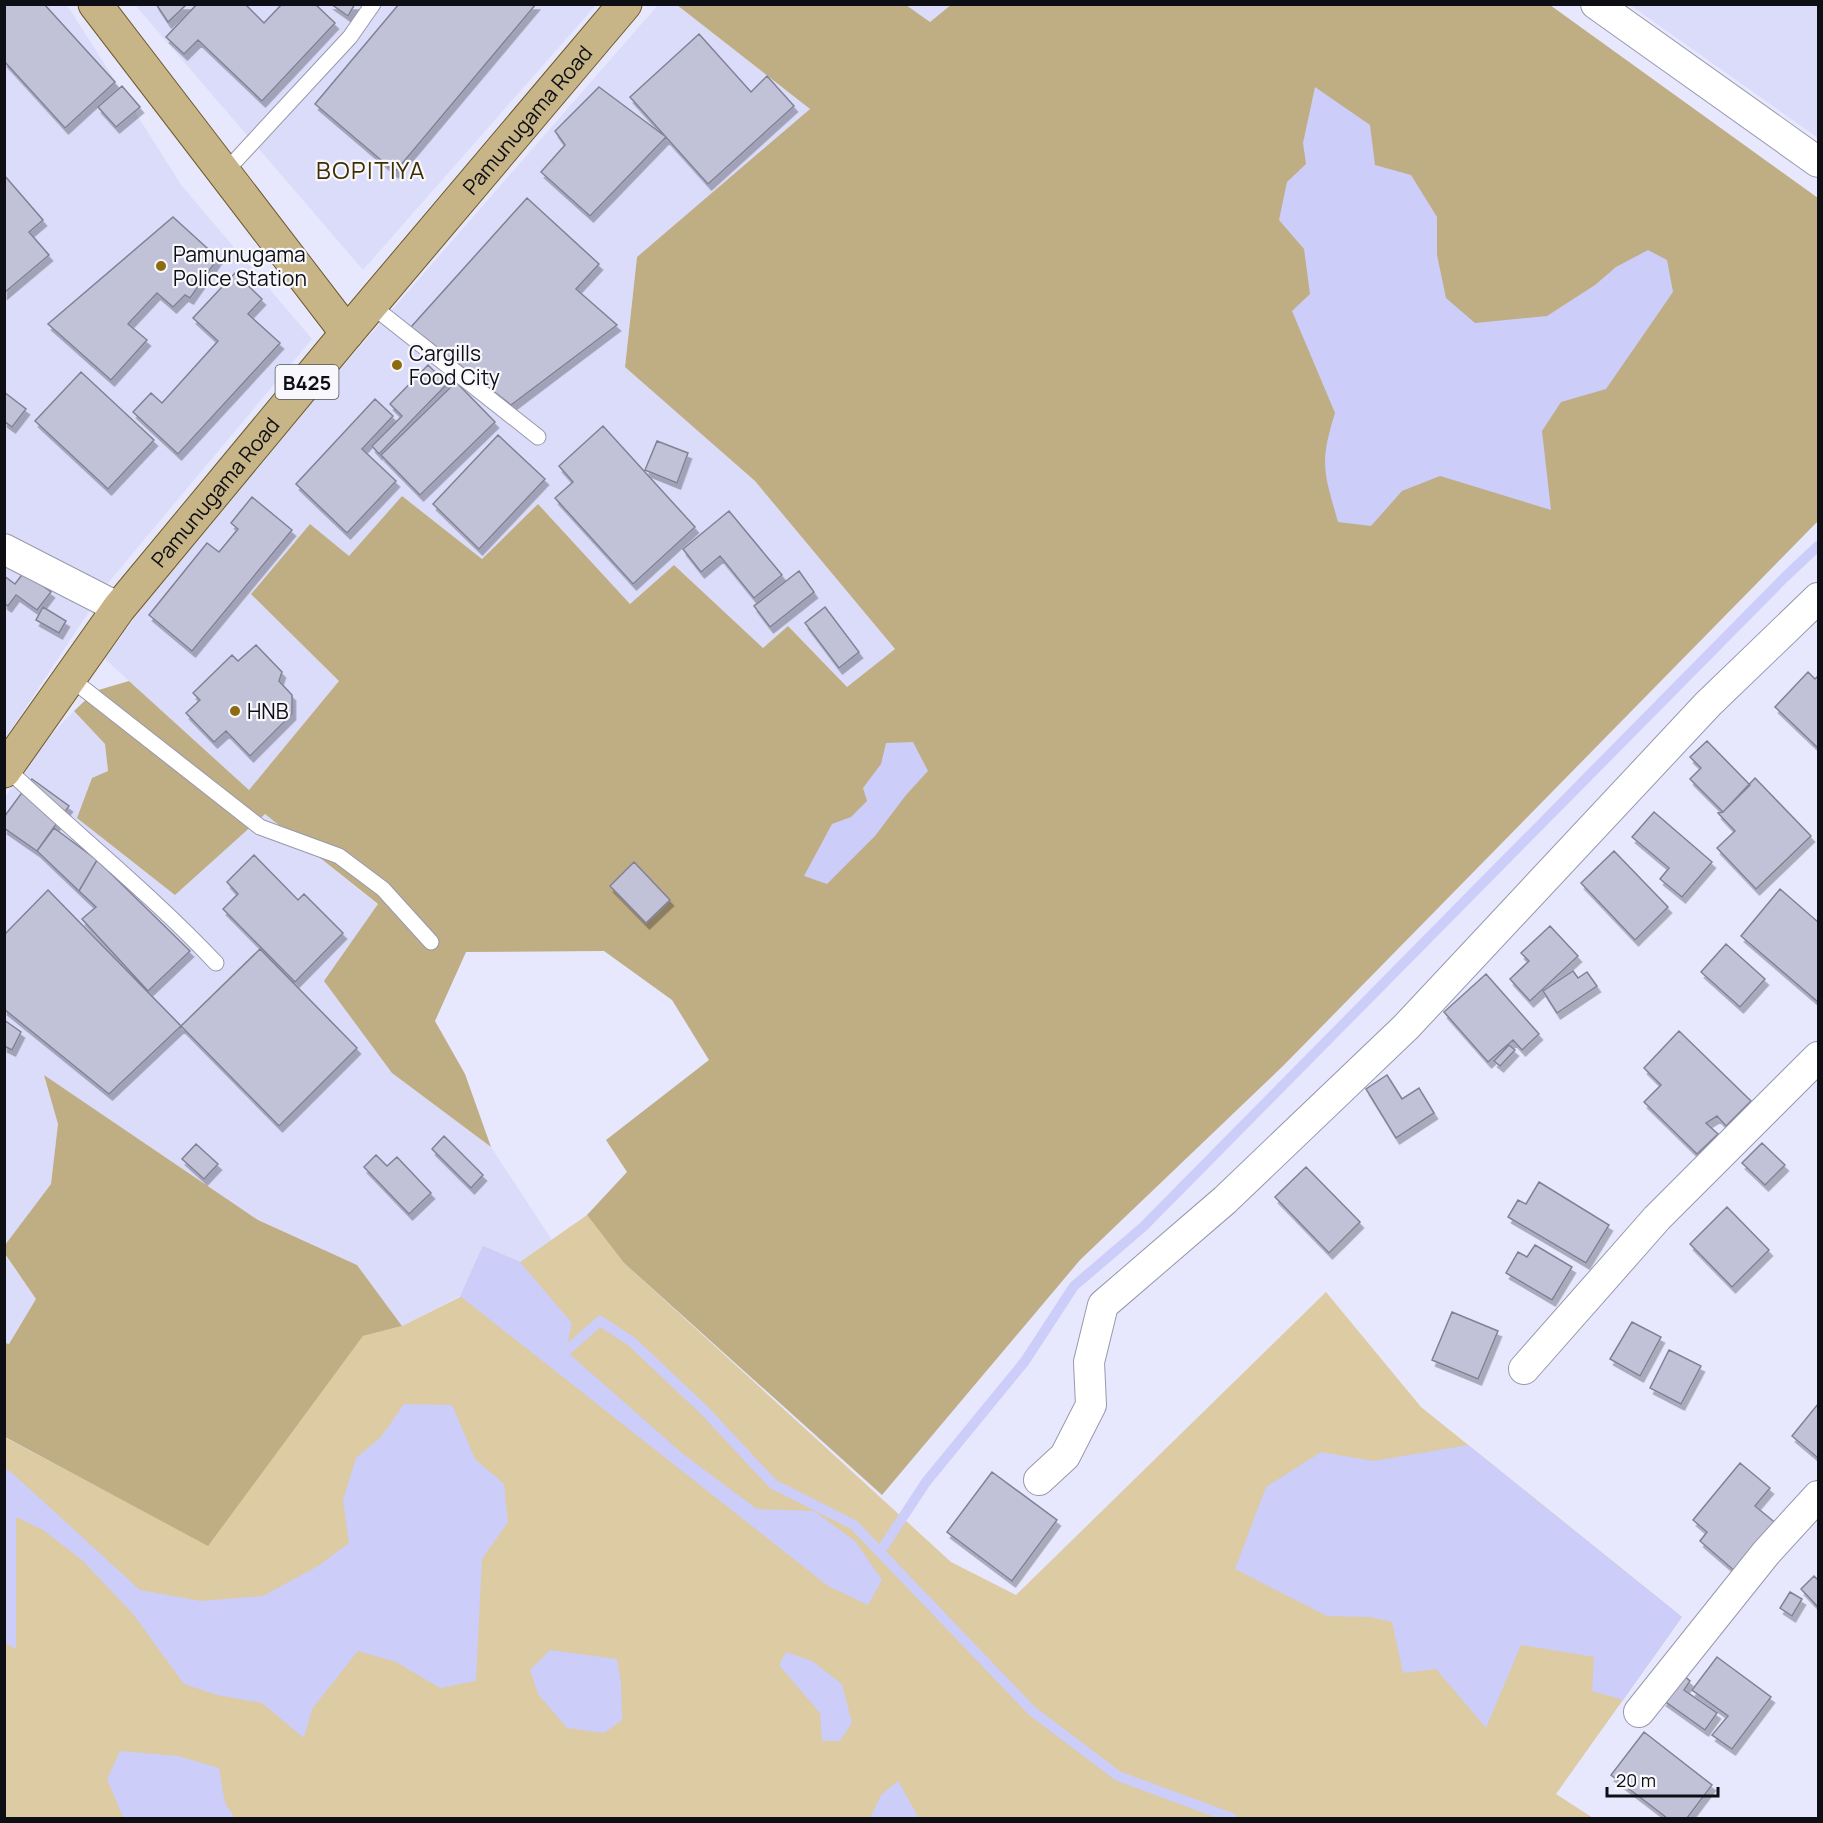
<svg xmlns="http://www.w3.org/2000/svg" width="1823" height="1823" viewBox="0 0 1823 1823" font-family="Manrope,sans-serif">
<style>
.built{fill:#dbdcf9}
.green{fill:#dccba3}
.forest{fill:#bfad84}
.water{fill:#cccdf8}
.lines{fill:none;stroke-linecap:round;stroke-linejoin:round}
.stream{stroke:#cccdf8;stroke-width:10}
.building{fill:#c1c2d8;stroke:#818296;stroke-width:1.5;filter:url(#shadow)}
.service-casing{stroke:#9899ad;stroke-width:17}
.minor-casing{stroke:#9899ad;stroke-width:32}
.primary-casing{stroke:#6e5a2b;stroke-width:35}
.service{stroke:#fff;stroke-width:15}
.minor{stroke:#fff;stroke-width:30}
.primary{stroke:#c7b587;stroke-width:33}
.poi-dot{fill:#8d6c0f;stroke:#f7f7fc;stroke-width:2}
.labels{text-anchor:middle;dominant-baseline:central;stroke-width:4.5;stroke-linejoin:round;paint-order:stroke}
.shield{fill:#f7f7fc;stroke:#54545a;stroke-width:1.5}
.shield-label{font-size:20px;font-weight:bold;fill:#0e0e15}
.street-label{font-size:21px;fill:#0e0e15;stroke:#f7f7fc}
.poi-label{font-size:21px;fill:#0e0e15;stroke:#f7f7fc;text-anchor:start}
.quarter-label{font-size:24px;letter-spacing:1.5px;fill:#3d2e04;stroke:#f7f7fc}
</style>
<defs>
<filter id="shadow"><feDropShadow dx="3.5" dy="6" stdDeviation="0" flood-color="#0004"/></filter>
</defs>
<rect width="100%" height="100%" fill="#e7e8fe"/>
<path class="built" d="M5,5H67L182,186L312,339L107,584L5,739Z
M135,5H596L363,270Z
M658,5H677L810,109L637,257L625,366L755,481L895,649L847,687L788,626L763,648L674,565L630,604L538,504L482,559L402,496L349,556L310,524L251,593L339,681L249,790L105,659L185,547Z
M906,5H952L930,22Z
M1630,5H1818V138Z
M74,711L105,744L108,771L175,895L265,813L378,905L392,1073L491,1147L552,1240L520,1262L483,1246L460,1296L402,1326L357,1265L258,1220L45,1076L58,1124L51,1184L5,1245V798L27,760Z
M4,1254L36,1299L9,1344L4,1343Z"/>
<path class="green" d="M587,1215L624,1263L951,1562L1016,1595L1326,1292L1421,1407L1682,1617L1556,1794L1593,1818H5L4,1437L208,1545L363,1336L402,1326L460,1297L483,1246L520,1262Z"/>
<path class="forest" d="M952,4L1550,5L1818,198V521L1284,1065L1080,1260L882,1495L624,1263L587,1215L627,1172L606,1140L709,1060L672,1000L604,951L466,952L435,1021L465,1074L491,1147L392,1073L324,981L378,904L265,814L175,895L77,818L92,778L108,771L105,744L74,711L95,691L129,681L249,790L339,681L251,594L310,524L349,556L402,496L482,559L538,504L630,604L674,565L763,648L788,626L847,687L895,649L755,481L625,367L637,257L810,109L677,5H906L930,22Z
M44,1075L258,1220L357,1265L402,1326L363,1336L208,1546L5,1437V1343L9,1344L36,1299L5,1254V1245L51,1184L58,1124Z"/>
<path class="water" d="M1315,87L1370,125L1375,165L1411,175L1437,217V255L1446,298L1475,323L1547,316L1595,285L1616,267L1648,250L1667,260L1673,292L1606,389L1561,402L1542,431L1551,510L1440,476L1402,491L1371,526L1338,522C1324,472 1319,464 1335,413L1292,311L1310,294L1304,249L1279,220L1287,182L1306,164L1303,143Z
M913,742L928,771L906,795L875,836L827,884L804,876L832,824L851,817L867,801L863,788L881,764L886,743Z
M483,1246L520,1262L572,1323L566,1351L683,1454L757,1509L814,1511L855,1541L882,1580L868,1605L828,1586L460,1296Z
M404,1404L452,1405L475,1459L504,1484L508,1522L482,1559L476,1681L440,1688L396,1662L358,1651L312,1709L304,1738L262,1703L217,1695L184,1684L133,1614L83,1561L43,1530L16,1517V1649L5,1643V1470L10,1471L140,1590L201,1601L263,1596L318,1566L349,1543L343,1500L356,1458L381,1437Z
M1468,1445L1682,1617L1623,1700L1592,1691L1594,1657L1521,1645L1486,1728L1436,1669L1403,1673L1392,1622L1370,1617L1327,1616L1235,1569L1266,1487L1321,1452L1373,1461Z
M550,1650L617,1659L621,1683L622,1720L604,1733L567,1728L538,1694L530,1670Z
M786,1652L812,1661L842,1684L852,1723L840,1741H822L820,1713L779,1665Z
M120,1751L178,1756L219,1768L225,1803L235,1818H126L122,1815L107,1779Z
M898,1781L919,1818H870L881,1795Z"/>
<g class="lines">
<path class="stream" d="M566,1351L600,1321L631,1341L705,1411L773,1484L854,1525L1032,1711L1118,1776L1232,1818
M880,1552L926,1482L1025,1361L1074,1286L1143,1227L1785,577L1818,546"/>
</g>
<path class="building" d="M4,4H44L115,82L65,128L4,61Z
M156,4H187L168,22Z
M197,4H245L264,23L282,4H315L335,23L262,101L198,40L184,54L166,37Z
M331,4H355L348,16Z
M399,4H536L395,172L315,104Z
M699,34L751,92L767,76L794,106L708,184L630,97Z
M122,86L140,107L116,127L98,107Z
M599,87L666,137L590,216L541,172L565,145L555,131Z
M4,175L43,220L29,232L49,255L4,293Z
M527,198L599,264L576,289L617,325L511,405L411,327Z
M173,217L218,258L190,298L185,295L173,307L157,293L128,324L147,340L111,380L48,324Z
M235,273L262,299L248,314L280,343L178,454L133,412L151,393L162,403L218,341L193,318Z
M428,365L447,384L379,454L372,446L402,416L390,404Z
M81,372L154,440L108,489L35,421Z
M456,382L495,422L420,495L381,455Z
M4,392L26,409L12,427L4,421Z
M375,399L393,416L362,449L396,481L347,533L296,484Z
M603,426L695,527L633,584L555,498L573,482L559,466Z
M498,435L545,479L479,549L433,504Z
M657,441L688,453L677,483L645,470Z
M252,497L292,530L192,651L149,615L207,543L219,552L238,529L231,523Z
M729,511L782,575L754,598L720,556L701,572L683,549Z
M799,571L814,592L770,627L754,606Z
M24,572L51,592L37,610L16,595L8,606L4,603V576L15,584Z
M43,607L66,621L59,633L36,620Z
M825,607L859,652L839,668L805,623Z
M256,645L282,672L279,681L292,695V714L250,756L226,731L214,742L186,713L200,700L193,693L232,655L238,661Z
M1808,672L1815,679L1818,676V748L1775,707Z
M1707,741L1750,785L1723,812L1690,779L1701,768L1690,757Z
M1755,778L1811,836L1756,889L1717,848L1735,831L1718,813L1723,812Z
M32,779L69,806L37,851L4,828V817Z
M1654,812L1712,862L1682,897L1660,879L1669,868L1632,837Z
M54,828L97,860L79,891L37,851Z
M1614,851L1668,907L1635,940L1581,883Z
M254,855L298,900L304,894L343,933L295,982L223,909L238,894L227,882Z
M97,860L190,951L148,991L82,919L96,907L79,891Z
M634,862L670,900L646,923L610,886Z
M1780,889L1818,922V1002L1741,936Z
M48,890L181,1026L109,1094L4,1009V935Z
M1550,926L1578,956L1530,1001L1510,979L1529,961L1521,953Z
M1726,944L1765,979L1740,1007L1701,972Z
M260,949L357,1048L279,1126L181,1026Z
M1573,971L1578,978L1587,972L1597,986L1557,1013L1543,991Z
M1486,974L1539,1034L1522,1050L1513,1040L1488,1062L1444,1012Z
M4,1020L21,1032L12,1050L4,1046Z
M1679,1031L1751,1101L1726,1126L1717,1116L1706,1123L1718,1134L1697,1154L1644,1102L1661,1085L1644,1068Z
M1509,1045L1515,1050L1500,1066L1494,1061Z
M1387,1075L1402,1099L1419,1088L1434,1113L1396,1138L1366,1089Z
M444,1136L483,1175L471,1188L432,1149Z
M1762,1143L1785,1165L1765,1185L1742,1163Z
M196,1144L218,1164L204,1179L182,1159Z
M376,1155L387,1166L397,1157L431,1193L409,1214L364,1167Z
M1306,1167L1360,1222L1329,1253L1275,1197Z
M1539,1182L1609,1225L1586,1263L1508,1217L1518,1200L1526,1204Z
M1727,1207L1769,1250L1732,1287L1690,1244Z
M1535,1245L1572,1267L1552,1300L1506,1273L1518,1252L1527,1257Z
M1452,1312L1498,1331L1478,1379L1432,1360Z
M1632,1322L1661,1337L1640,1376L1610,1359Z
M1669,1350L1701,1366L1681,1404L1650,1388Z
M1818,1404V1458L1792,1436Z
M1740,1463L1770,1488L1755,1506L1778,1525L1737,1573L1700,1541L1707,1532L1693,1520Z
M992,1472L1057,1520L1012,1581L947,1532Z
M1814,1576L1818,1580V1607L1801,1589Z
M1790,1592L1802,1599L1792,1616L1780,1608Z
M1717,1657L1771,1697L1732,1749L1712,1735L1728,1716L1692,1690Z
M1682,1674L1690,1681L1684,1690L1717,1713L1705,1730L1663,1700Z
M1644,1732L1712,1785L1687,1818H1667L1611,1775Z"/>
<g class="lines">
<g class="service-casing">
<path id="service" d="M224,173L350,37L373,4
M371,305L538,437
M70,678L260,827L339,856L383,889L431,942
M6,768C76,834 151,894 216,963"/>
</g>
<g class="minor-casing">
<path id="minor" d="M1596,4L1818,162
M4,549L119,608
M1524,1369L1657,1218L1818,1057
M1039,1480L1065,1456L1091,1405L1089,1362L1103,1305L1225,1200L1406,1027L1708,704L1818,598
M1639,1712L1766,1553L1818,1496"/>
</g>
<g class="primary-casing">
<g id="primary">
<path d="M95,4L347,333"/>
<path id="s1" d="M4,771L119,608L347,333L625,4"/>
</g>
</g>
<use href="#service" class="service"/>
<use href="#minor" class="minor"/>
<use href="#primary" class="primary"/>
</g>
<g class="poi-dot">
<circle cx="161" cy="266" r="6"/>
<circle cx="397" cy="365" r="6"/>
<circle cx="235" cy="711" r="6"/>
</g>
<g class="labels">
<rect class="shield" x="275.5" y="365" width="63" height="34" rx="4.5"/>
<g class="shield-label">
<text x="307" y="382">B425</text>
</g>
<g class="street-label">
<text stroke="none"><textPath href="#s1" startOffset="836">Pamunugama Road</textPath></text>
<text stroke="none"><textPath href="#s1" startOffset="350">Pamunugama Road</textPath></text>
</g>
<g class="poi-label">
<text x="173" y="254">Pamunugama<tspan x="173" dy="24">Police Station</tspan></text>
<text x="409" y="353">Cargills<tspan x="409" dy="24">Food City</tspan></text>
<text x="247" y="711">HNB</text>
</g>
<g class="quarter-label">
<text x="371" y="169">BOPITIYA</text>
</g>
</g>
<rect width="1823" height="1823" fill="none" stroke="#0e0e15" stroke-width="12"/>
<path d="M1607 1787v9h111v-9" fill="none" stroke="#0e0e15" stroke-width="3"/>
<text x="1616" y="1787" font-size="18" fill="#0e0e15" stroke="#f7f7fc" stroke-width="4.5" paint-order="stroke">20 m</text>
</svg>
